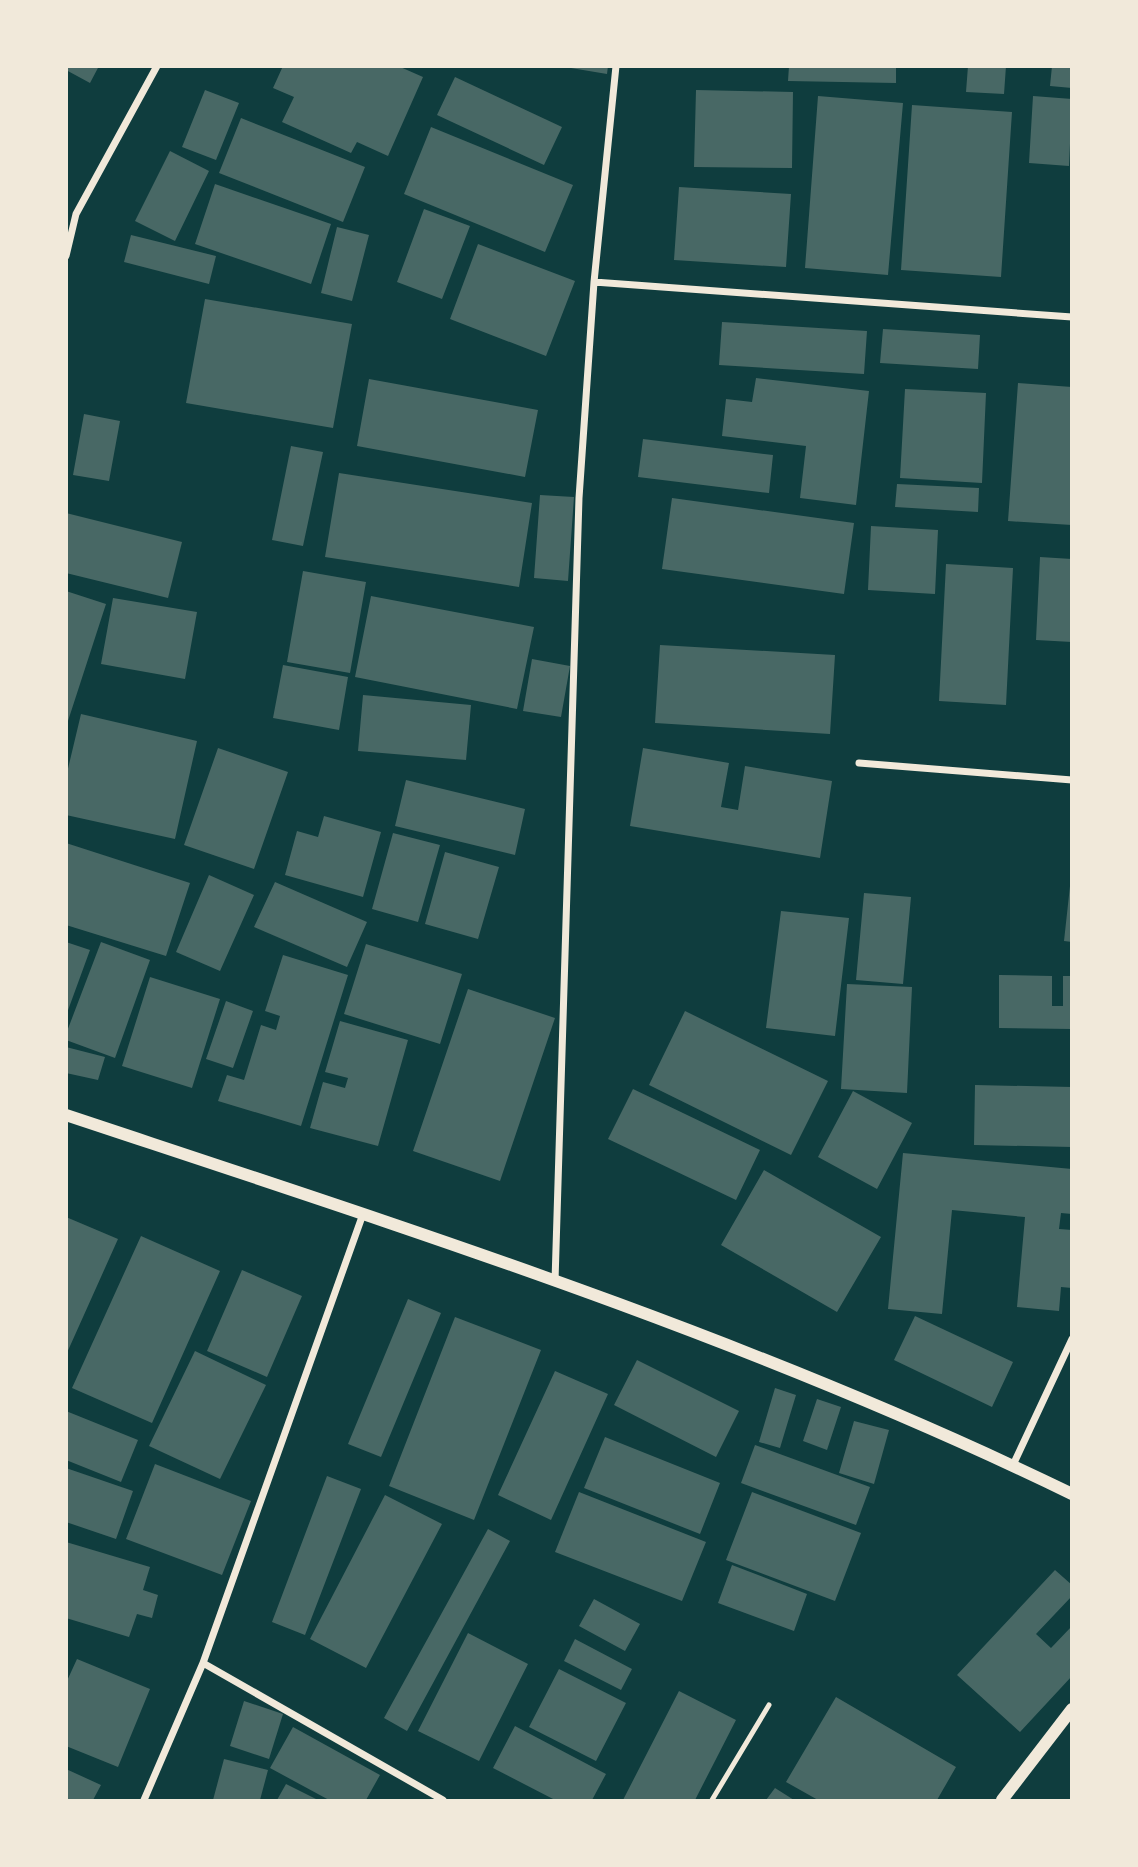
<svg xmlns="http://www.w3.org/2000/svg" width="1138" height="1867" viewBox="0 0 1138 1867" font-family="'DejaVu Sans',sans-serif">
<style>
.building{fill:#486865}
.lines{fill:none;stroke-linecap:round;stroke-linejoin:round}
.service{stroke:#f1e9da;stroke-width:5}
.minor{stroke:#f1e9da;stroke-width:7}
.tertiary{stroke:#f1e9da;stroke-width:12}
</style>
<rect width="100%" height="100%" fill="#0f3d3e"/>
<path class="building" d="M66,66H99L90,83L66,70Z
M283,66H398L423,77L388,156L357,142L351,153L282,122L294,97L273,88Z
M571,66H608L607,74L571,68Z
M789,66H896V83L788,81Z
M968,66H1006L1004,94L966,92Z
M1052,66H1072V88L1050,86Z
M455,77L562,127L544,165L437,115Z
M205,90L239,103L216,160L182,147Z
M696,90L793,92L792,168L694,167Z
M818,96L903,103L888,275L805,268Z
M1033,96L1072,99L1069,166L1029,163Z
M912,105L1012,112L1001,277L901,270Z
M241,118L365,167L343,222L219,173Z
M431,127L573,185L545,252L404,194Z
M170,151L209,171L175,241L135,221Z
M215,184L331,224L311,284L195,244Z
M679,187L791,194L786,267L674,260Z
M424,209L470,226L442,299L397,282Z
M337,227L369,235L352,301L321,293Z
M131,235L216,256L209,284L124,262Z
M478,244L575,281L546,356L450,319Z
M205,299L352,324L333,428L186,403Z
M722,322L867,331L864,374L719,365Z
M883,329L980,335L978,369L880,363Z
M756,378L869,391L856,505L800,498L806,446L722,436L726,399L752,402Z
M369,379L538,410L525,477L357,446Z
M1018,383L1072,387V525L1008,521Z
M905,389L986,393L982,483L900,478Z
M84,414L120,421L109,481L73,475Z
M643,439L773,455L769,493L638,477Z
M291,446L323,452L303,546L272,540Z
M339,473L532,503L519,587L325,557Z
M897,484L979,488L978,512L895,507Z
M540,495L574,497L568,581L534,578Z
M672,498L854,523L844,594L662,569Z
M66,513L182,542L168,598L66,573Z
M871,526L938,530L935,594L868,590Z
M1040,557L1072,559V642L1036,640Z
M946,564L1013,568L1006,705L939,701Z
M303,571L366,582L350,673L287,662Z
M66,591L106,604L67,724H66Z
M371,596L534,627L517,709L355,677Z
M113,598L197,612L185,679L101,664Z
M660,645L835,655L830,734L655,723Z
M532,659L570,666L561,717L523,711Z
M283,665L348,677L339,730L273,718Z
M363,695L471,705L466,760L358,751Z
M81,714L197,741L175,839L66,815V777Z
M218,748L288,772L254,869L184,845Z
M643,748L729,763L721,807L738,810L745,766L832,781L820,858L630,826Z
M406,780L525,809L515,855L395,826Z
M324,816L381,832L363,897L285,875L297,831L318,837Z
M393,833L440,845L418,922L372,909Z
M66,843L190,883L166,956L66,925Z
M445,852L499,867L478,939L425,924Z
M209,875L254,895L220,971L176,952Z
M275,882L367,922L347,967L254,927Z
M1070,886H1072V942L1064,941Z
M864,893L911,897L903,984L856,980Z
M781,911L849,918L835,1036L766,1028Z
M66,942L90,950L67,1013H66Z
M101,942L150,960L115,1058L66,1040V1034Z
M366,944L462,974L440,1044L344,1014Z
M283,955L348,975L301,1126L218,1101L227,1075L244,1080L261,1025L276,1030L280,1016L265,1011Z
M999,975L1052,976V1006H1063V976H1072V1029L999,1028Z
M150,977L220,999L192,1088L122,1066Z
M847,984L912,987L907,1093L841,1089Z
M468,989L555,1018L500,1181L413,1151Z
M226,1001L253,1011L233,1068L206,1059Z
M685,1011L828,1081L791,1155L649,1085Z
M340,1021L408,1040L378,1146L310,1128L323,1082L345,1088L348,1078L325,1072Z
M66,1047L105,1057L98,1080L66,1073Z
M975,1085L1072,1087V1147L974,1145Z
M633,1089L760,1150L736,1200L608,1139Z
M853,1091L912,1123L877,1189L818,1157Z
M903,1153L1072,1169V1214L1061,1213L1059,1229L1072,1230V1288L1061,1287L1059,1311L1017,1307L1025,1217L952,1210L942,1314L888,1309Z
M764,1170L881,1237L837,1312L721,1245Z
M66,1217L118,1239L66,1355Z
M141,1236L220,1271L152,1423L72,1388Z
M242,1270L302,1296L267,1377L207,1351Z
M408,1299L441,1313L381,1457L348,1444Z
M915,1316L1013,1362L992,1407L894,1360Z
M455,1317L541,1350L474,1520L389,1486Z
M195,1351L266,1385L220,1479L149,1446Z
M637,1360L739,1411L716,1457L614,1405Z
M555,1371L608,1394L551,1520L498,1495Z
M775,1388L796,1395L780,1448L759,1442Z
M817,1399L841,1407L827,1450L803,1441Z
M66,1411L138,1440L121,1482L66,1460Z
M854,1421L889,1430L874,1484L839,1473Z
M605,1437L720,1483L700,1534L584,1488Z
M755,1445L870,1487L856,1525L741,1483Z
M155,1464L251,1501L222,1575L126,1539Z
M66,1468L133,1491L116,1539L66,1522Z
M327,1476L361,1489L305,1635L272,1622Z
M579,1492L706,1542L682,1601L555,1552Z
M752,1492L861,1533L835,1601L726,1560Z
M385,1495L442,1524L366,1668L310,1639Z
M488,1529L510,1541L407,1731L384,1718Z
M66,1542L150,1567L143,1590L158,1595L152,1618L137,1614L129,1637L66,1618Z
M732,1565L807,1594L794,1631L718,1603Z
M1055,1570L1072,1585V1596L1036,1634L1051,1648L1072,1626V1676L1020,1732L957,1675Z
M594,1599L640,1624L625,1651L579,1626Z
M468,1633L528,1664L479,1761L418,1731Z
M575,1639L632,1669L621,1690L564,1661Z
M77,1659L150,1689L118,1767L66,1746V1683Z
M559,1669L626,1703L596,1761L529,1727Z
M679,1691L736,1720L695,1800H623Z
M836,1697L956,1767L937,1800H818L786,1782Z
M244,1701L283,1714L269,1759L230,1746Z
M515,1726L606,1774L592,1800H555L493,1768Z
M293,1727L380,1775L366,1800H329L270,1768Z
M224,1759L268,1770L260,1800H213Z
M66,1769L101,1785L93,1800H66Z
M286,1784L318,1800H277Z
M775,1788L794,1800H766Z"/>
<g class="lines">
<path class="service" d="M712,1800L769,1705"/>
<path class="minor" d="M66,256L76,214L157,66
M594,282L1072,317
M859,763L1072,780
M555,1281L579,498L594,282L616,66
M1013,1465L1072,1339
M203,1663L443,1800
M144,1800L203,1663L363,1214"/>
<path class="tertiary" d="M66,1115C406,1228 749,1337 1072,1494
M1002,1800L1072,1709"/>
</g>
<rect width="1138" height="1867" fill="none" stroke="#f1e9da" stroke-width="136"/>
</svg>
